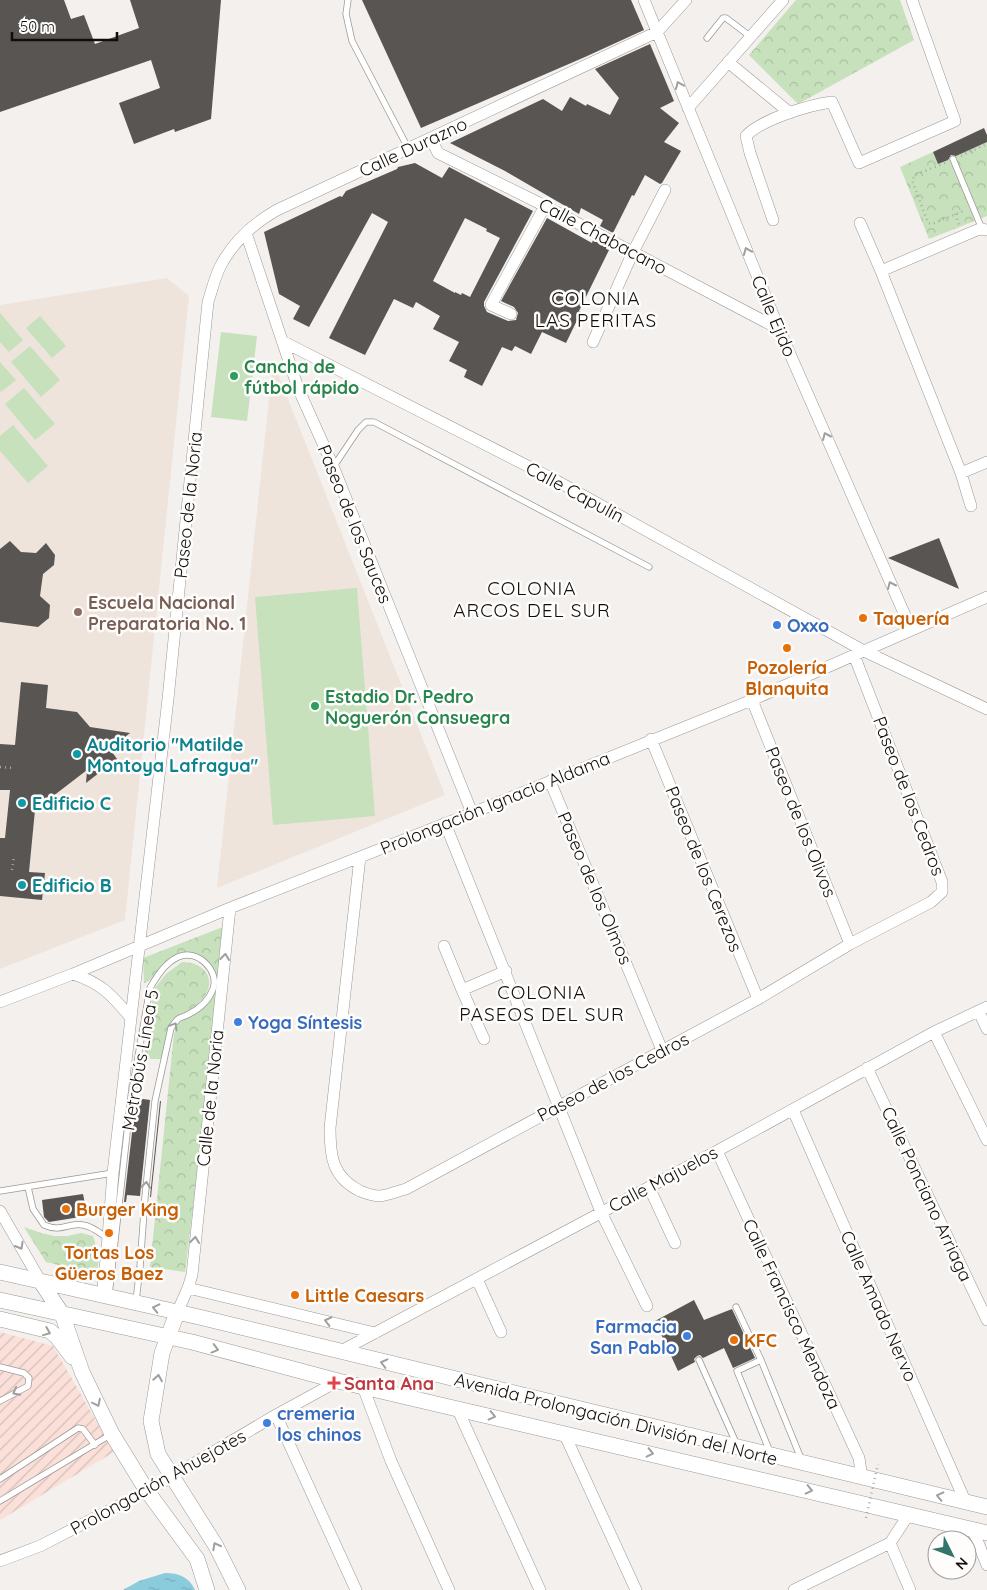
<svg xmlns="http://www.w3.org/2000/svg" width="987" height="1590" viewBox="0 0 987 1590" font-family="Quicksand,sans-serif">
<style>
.industrial{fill:url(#industrial-furrows)}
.built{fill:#eee4dc}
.forest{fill:url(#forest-crowns)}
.garden{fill:#c6e1bc}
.water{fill:url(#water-ripples)}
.building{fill:#585553;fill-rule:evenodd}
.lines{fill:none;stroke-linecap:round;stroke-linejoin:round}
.lane-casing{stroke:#9c9996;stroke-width:7}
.street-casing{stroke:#9c9996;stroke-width:12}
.secondary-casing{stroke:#9c9996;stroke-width:16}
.path{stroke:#aba8a6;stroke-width:2.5;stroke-dasharray:1 4;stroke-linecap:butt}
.lane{stroke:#fff;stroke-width:5.5}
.street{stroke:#fff;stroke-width:11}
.secondary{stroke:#fff;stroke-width:15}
.path-bridge{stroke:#aba8a6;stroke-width:2.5;stroke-dasharray:1 4;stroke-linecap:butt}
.oneway{stroke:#9f9f9e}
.leisure-dot{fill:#2e9e5b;stroke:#fffdfc;stroke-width:2}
.education-dot{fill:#8d6e63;stroke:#fffdfc;stroke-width:2}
.food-dot{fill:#e8710a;stroke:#fffdfc;stroke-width:2}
.shop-dot{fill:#3f7fe0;stroke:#fffdfc;stroke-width:2}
.culture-dot{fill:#0f9aa8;stroke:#fffdfc;stroke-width:2}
.health-dot{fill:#e0444e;stroke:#fffdfc;stroke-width:2}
.labels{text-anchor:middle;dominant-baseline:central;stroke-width:5;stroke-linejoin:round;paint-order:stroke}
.street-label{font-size:18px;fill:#0f0e0d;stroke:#fffdfc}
.leisure-label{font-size:18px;font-weight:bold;fill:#27864d;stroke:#fffdfc;text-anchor:start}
.education-label{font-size:18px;font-weight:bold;fill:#785e54;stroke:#fffdfc;text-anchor:start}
.food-label{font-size:18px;font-weight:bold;fill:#c56008;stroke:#fffdfc;text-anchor:start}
.shop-label{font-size:18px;font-weight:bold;fill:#366cbe;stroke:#fffdfc;text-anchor:start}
.culture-label{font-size:18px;font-weight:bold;fill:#0d838f;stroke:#fffdfc;text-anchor:start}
.health-label{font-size:18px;font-weight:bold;fill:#be3a42;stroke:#fffdfc;text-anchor:start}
.neighbourhood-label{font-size:19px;letter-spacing:1px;fill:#0f0e0d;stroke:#fffdfc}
</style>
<defs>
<pattern id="industrial-furrows" width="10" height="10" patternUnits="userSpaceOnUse" patternTransform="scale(1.25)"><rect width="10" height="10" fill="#fae0d9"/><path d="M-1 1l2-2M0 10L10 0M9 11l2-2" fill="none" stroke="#d5bfb9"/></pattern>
<pattern id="forest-crowns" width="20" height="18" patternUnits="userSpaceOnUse" patternTransform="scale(1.25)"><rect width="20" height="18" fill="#c6e1bc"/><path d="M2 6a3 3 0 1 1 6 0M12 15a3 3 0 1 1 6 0" fill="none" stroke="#a9c0a0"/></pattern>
<pattern id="water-ripples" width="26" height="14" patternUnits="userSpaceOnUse" patternTransform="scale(1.25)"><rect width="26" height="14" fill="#8acbdc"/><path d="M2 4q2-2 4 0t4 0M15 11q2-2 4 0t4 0" fill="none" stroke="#76adbc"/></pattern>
</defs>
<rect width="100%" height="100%" fill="#f3f0ed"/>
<path class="industrial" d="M0,1332L53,1346L114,1452L0,1520Z"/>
<path class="built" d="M167,278L189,296L125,920L0,969V305Z
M273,361L445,795L217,888Z"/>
<path class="forest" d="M796,0H900L914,40L798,104L749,55Z
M987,142V216L929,239L900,167L933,152L938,164Z
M228,925L185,1272L150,1267L174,1034L178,1024L205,1006L213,996L217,981L213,969L204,958L194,953H180L167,963L149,981L144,983L143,958Z
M182,962C207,962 218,982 201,1001C194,1008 186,1012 177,1016L161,1059H144L154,989L166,974Z
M24,1227L41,1233L54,1236H68L81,1233L93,1236L99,1256L97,1274L46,1262Z"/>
<path class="garden" d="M0,313L23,340L9,352L0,342Z
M40,316L66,346L52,358L26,328Z
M221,332L257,336L247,421L211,417Z
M30,346L60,380L41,397L11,362Z
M0,362L16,380L1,392L0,390Z
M24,388L55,424L35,440L5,404Z
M13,425L48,466L28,483L0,451V436Z
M357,588L375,816L273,825L255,597Z"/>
<path class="water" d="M165,1573C179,1573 189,1577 195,1590H123L139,1581Z"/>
<path class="building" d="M0,0H64L71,19L84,15L95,44L139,28L130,0H221L211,119L175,132L174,129L134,144L119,103L160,88L151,60L0,112Z
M362,0H631L644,30L585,57L421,128Z
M650,44L674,101L660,108L679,123L664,142L681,151L662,183L660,184L645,175L634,196L632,195L613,233L600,226L603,220L581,208L579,214L505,171L450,143L543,99L562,111L570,97L586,106L587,104L610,115L619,98L595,69Z
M984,128L987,135V142L956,156L951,155L948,160L938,164L933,152Z
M415,163L442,178L449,167L533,211L484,302V306L487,312L508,321L516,320L518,313L514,307L501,301L547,218L592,243L593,240L607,247L606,249L609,250L579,311L581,312L566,343L542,332L531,354L515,346L512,351L502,347L482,386L464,377L467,370L449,361L459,342L433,329L440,316L416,302L413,308L394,299L365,355L329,338L388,222L372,213L309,327L293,319L300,306L279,294L264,232L340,196L342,197L346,191L397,169L398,167ZM465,218L487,229L486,231L500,238L470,297L462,293L461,295L455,292V293L433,281Z
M939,538L959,589L888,558Z
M10,541L21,552L36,553L46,543L55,555L54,565L43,574L40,596L50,605L49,618L38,627L0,622V549Z
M21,682L48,685L46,708L77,712L90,727L130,733L110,749L117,759L86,783L87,770L35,810L29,872L45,873L42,900L0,896V838H5L10,790H0V744L15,745Z
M136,1098L150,1100L140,1196L127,1195L126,1202H124Z
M160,1101H161L151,1197H150Z
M83,1194L86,1209L80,1217L49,1222L44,1217L42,1200Z
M694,1300L704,1320L732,1309L755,1358L733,1368L724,1348L703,1358L700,1355L697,1356L694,1359L695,1362L678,1371L655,1321Z"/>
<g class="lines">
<g class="lane-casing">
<path id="lane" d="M348,0L346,14L352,41L409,150
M707,38L723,18H726L751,37
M953,159L982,229
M334,466L358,430L366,422H374L649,567
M28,1187L33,1209L44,1225C62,1233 69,1222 83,1225C92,1226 100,1233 107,1238
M0,1191L113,1173
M109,1295L131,1097L150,988C157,976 165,963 178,957C197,948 220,971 213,989C209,1000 199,1009 189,1014C186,1016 181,1017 178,1019C176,1021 173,1025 171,1028L155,1101L145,1197L140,1267L136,1301
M736,1307L761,1360
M699,1360L737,1445
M0,1367L24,1373L29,1378L28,1386L0,1401
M770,1452L737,1371L761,1360L802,1461
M0,1479L78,1428L83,1429L95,1445
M0,1501L110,1435"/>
</g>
<g class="street-casing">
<path id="street" d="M644,0L779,329L911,629
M728,62L790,113
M688,108L783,0
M431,139L438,153L545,206L779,329
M773,220L750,153L746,136C762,119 809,105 832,102L859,163L955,121L912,0
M860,223L881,271L961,473L971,506
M246,233L298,388L333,466L472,813
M881,271L977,230L982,229L987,230
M511,314L491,305L545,206
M282,341L557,481L864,651L987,709
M593,342L633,252L665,190
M961,473L987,462
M752,700L850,944
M651,739L758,999
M550,781L662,1050
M445,823L601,1212L647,1306
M360,857L330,1128C330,1156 332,1177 360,1191C365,1193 373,1196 379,1196C387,1196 397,1191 406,1189L758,999L850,944L931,902L942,892V882L854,655
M444,946L462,990
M73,974C101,983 112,995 130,1017
M0,1002L73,974L230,908L472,813L752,700L987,597
M979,1012L987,1029
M934,1032L987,1140
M484,1039L462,990L506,971
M867,1068L987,1320
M793,1110L966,1503
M717,1151L859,1458L862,1478
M649,1187L675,1243
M0,1211L41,1282
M477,1279L501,1332
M188,1288L375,1333
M102,1296L107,1250L113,1173L168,699L208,302C212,290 215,276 221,265C234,241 254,223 277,210L657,32L686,0
M177,1313L188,1288L192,1275L230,908
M339,1352L717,1151L934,1032L987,1007
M363,1387L391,1461L449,1590
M457,1408L540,1590
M276,1415L356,1590
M564,1433L636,1590
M973,1530L987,1565
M890,1543L910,1590
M0,1561L40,1546L147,1491L276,1415L338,1381
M794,1590L890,1543L909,1514"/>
</g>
<g class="secondary-casing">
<path id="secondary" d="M0,1272L199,1317L987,1507
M41,1282L62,1314L82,1372L112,1434L147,1491L197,1559L207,1590
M0,1300L192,1342L338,1381L987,1533
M177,1313L162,1353L151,1421L158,1454L216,1546L238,1590
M0,1319L50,1331L57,1337L72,1357"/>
</g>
<path class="path" d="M961,156L987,144
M945,163L915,175L912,180L928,223L932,224L966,210
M955,214L959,225
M0,767L13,768
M12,870L14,856"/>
<use href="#lane" class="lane"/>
<use href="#street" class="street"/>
<use href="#secondary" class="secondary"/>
<path class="path-bridge" d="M866,1518L878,1464"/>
</g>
<defs><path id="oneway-chevron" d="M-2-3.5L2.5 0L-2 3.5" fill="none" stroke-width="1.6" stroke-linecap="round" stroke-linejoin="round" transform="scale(1.25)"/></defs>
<g class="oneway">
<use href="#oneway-chevron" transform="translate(679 85) rotate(-112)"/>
<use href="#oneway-chevron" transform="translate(747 251) rotate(-112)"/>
<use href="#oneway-chevron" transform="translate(826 436) rotate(-114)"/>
<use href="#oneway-chevron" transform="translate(891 585) rotate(-114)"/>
<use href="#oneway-chevron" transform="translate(225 957) rotate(-84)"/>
<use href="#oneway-chevron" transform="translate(174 1026) rotate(-59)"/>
<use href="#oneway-chevron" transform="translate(146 1185) rotate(-84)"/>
<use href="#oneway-chevron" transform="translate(195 1240) rotate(-84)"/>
<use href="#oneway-chevron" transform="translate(20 1246) rotate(60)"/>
<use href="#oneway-chevron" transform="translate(156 1308) rotate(-167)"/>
<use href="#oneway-chevron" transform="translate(328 1321) rotate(-166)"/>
<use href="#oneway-chevron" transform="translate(47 1332) rotate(22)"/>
<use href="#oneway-chevron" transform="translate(215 1349) rotate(15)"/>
<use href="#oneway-chevron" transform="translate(384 1363) rotate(-166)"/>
<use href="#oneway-chevron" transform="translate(158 1378) rotate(-81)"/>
<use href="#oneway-chevron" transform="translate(16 1392) rotate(152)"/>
<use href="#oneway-chevron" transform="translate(97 1403) rotate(64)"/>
<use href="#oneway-chevron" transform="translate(492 1416) rotate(13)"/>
<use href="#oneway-chevron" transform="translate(650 1453) rotate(13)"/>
<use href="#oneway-chevron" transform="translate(809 1490) rotate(13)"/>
<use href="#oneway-chevron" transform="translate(940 1496) rotate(-167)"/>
<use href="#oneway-chevron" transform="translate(216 1546) rotate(-118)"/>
</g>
<g class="leisure-dot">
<circle cx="234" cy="376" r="5"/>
<circle cx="315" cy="706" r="5"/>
</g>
<circle class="education-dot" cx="78" cy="612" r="5"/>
<g class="food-dot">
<circle cx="863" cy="618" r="5"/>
<circle cx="787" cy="648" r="5"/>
<circle cx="66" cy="1209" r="5"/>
<circle cx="109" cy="1233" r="5"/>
<circle cx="295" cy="1295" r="5"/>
<circle cx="734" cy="1340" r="5"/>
</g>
<g class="shop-dot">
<circle cx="777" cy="625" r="5"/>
<circle cx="238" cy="1022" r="5"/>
<circle cx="687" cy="1336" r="5"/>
<circle cx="267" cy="1423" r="5"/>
</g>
<g class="culture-dot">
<circle cx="77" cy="754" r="5"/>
<circle cx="22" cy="803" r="5"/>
<circle cx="22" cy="885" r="5"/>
</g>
<path class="health-dot" d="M331.5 1375.5h5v5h5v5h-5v5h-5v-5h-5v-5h5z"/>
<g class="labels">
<g class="street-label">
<text transform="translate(413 147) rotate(-25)">Calle Durazno</text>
<text transform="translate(603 236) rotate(28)">Calle Chabacano</text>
<text transform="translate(774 316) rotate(67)">Calle Ejido</text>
<text transform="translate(575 492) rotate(28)">Calle Capulín</text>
<text transform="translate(188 505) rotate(-84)">Paseo de la Noria</text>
<text transform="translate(355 524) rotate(68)">Paseo de los Sauces</text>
<text transform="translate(909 796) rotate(69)">Paseo de los Cedros</text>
<text transform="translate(495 803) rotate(-22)">Prolongación Ignacio Aldama</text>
<text transform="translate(801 822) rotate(68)">Paseo de los Olivos</text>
<text transform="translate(704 869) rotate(68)">Paseo de los Cerezos</text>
<text transform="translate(595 888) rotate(67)">Paseo de los Olmos</text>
<text transform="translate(140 1060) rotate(-80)">Metrobús Línea 5</text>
<text transform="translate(613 1077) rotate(-28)">Paseo de los Cedros</text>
<text transform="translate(210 1098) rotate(-84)">Calle de la Noria</text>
<text transform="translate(663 1179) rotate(-28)">Calle Majuelos</text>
<text transform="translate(927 1194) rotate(65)">Calle Ponciano Arriaga</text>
<text transform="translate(879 1306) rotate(66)">Calle Amado Nervo</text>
<text transform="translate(792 1314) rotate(65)">Calle Francisco Mendoza</text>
<text transform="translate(616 1419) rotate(14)">Avenida Prolongación División del Norte</text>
<text transform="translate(158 1482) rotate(-29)">Prolongación Ahuejotes</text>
</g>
<g class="leisure-label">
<text x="244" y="366">Cancha de<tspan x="244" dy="21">fútbol rápido</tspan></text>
<text x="325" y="696">Estadio Dr. Pedro<tspan x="325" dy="21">Noguerón Consuegra</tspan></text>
</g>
<g class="education-label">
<text x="88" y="602">Escuela Nacional<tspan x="88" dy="21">Preparatoria No. 1</tspan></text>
</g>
<g class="food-label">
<text x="873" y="618">Taquería</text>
<text x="787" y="667" text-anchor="middle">Pozolería<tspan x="787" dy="21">Blanquita</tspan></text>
<text x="76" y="1209">Burger King</text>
<text x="109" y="1252" text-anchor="middle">Tortas Los<tspan x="109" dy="21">Güeros Baez</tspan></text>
<text x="305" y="1295">Little Caesars</text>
<text x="744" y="1340">KFC</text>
</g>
<g class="shop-label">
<text x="787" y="625">Oxxo</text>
<text x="248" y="1022">Yoga Síntesis</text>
<text x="677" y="1326" text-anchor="end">Farmacia<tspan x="677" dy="21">San Pablo</tspan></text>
<text x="277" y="1413">cremeria<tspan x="277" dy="21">los chinos</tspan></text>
</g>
<g class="culture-label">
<text x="87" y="744">Auditorio "Matilde<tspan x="87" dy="21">Montoya Lafragua"</tspan></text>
<text x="32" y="803">Edificio C</text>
<text x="32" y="885">Edificio B</text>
</g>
<g class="health-label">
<text x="344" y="1383">Santa Ana</text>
</g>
<g class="neighbourhood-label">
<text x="596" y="298">COLONIA<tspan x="596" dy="22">LAS PERITAS</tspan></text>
<text x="532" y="588">COLONIA<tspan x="532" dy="22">ARCOS DEL SUR</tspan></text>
<text x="542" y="992">COLONIA<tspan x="542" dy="22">PASEOS DEL SUR</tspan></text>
</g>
</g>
<g transform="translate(952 1555) rotate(132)"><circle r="24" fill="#fffdfc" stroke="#9f9d9c"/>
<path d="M0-4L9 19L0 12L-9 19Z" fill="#337669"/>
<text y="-8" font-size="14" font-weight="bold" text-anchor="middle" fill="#0f0e0d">N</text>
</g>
<path d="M12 32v8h105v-8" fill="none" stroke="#0f0e0d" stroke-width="2.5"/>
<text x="20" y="32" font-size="15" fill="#0f0e0d" stroke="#fffdfc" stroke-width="4" paint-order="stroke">50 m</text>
</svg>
